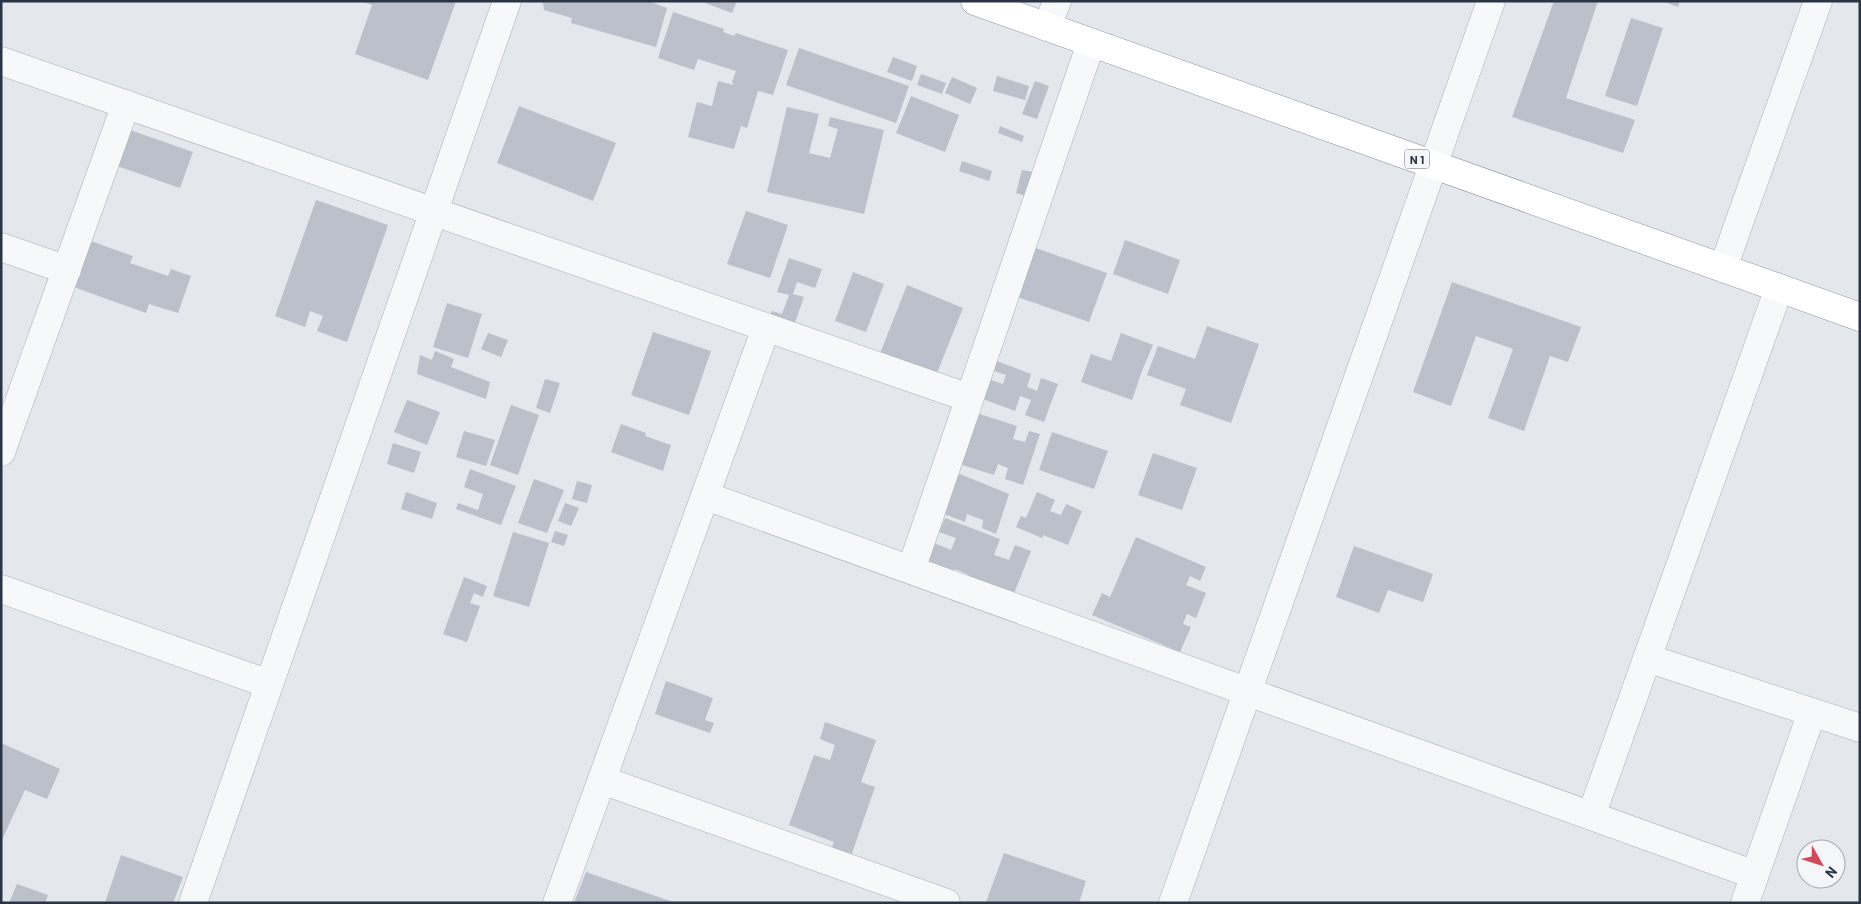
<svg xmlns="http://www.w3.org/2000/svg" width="1861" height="904" viewBox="0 0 1861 904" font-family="Barlow,sans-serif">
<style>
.building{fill:#bbc0ca}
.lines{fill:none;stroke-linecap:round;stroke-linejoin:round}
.minor-casing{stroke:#a9aeb7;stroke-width:29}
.trunk-casing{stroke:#8b94a3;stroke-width:29}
.minor{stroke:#f7f8fa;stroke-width:28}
.trunk{stroke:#fff;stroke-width:28}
.labels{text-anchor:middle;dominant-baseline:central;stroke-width:5;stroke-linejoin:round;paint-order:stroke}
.shield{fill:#f4f6f9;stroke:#676e7b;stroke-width:1}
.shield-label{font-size:12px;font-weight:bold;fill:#2b3445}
</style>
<rect width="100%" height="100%" fill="#e4e7ec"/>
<path class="building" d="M456,1L428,80L355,54L372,5L361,1Z
M544,1H648L667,8L656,47L571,23L572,18L544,10L543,2Z
M700,1H737L732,13Z
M1554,1H1598L1566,98L1635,120L1623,153L1512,117Z
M1662,1H1680L1678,7Z
M673,12L724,29L723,32L734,36L736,33L788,50L773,95L758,91L747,128L741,126L734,149L688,137L697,102L712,106L718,81L734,85L732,82L736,71L698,59L694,70L658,58Z
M1631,18L1663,28L1637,106L1605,96Z
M799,48L909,86L896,123L786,85Z
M893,57L917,66L912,81L887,72Z
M921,74L946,83L942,94L917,85Z
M997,76L1029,86L1025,100L993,91Z
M952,77L977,88L970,104L945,93Z
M1035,81L1049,86L1037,119L1022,114Z
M911,96L959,115L945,152L896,133Z
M519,106L616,143L593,201L497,163Z
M787,107L819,114L809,153L830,158L838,129L828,126L830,117L884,130L864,214L767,192Z
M1000,126L1024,136L1022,142L998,133Z
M130,130L193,152L180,188L117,166Z
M962,161L992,171L989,181L959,171Z
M1022,170L1033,172L1026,196L1016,193Z
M316,200L388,225L347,342L317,331L323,316L310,311L305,327L275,316Z
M746,211L788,225L770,278L727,264Z
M85,239L133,256L130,263L168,276L171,269L191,276L178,313L149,304L146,313L68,285Z
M1125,240L1180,260L1168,294L1113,274Z
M1030,246L1107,273L1089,322L1012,295Z
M789,258L822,269L815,288L797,282L793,294L804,297L794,325H767L772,311L782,314L789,295L777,292Z
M853,272L884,284L866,332L835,321Z
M1452,282L1581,327L1568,362L1550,356L1524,431L1488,418L1513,349L1476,336L1451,406L1413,392Z
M907,285L963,308L935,378L879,356Z
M447,303L482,314L468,358L433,347Z
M1207,326L1259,344L1231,423L1180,405L1186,389L1147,375L1158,346L1195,359Z
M653,332L711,351L689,415L631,395Z
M488,333L508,340L501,357L481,349Z
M1121,333L1153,345L1142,371L1132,400L1081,382L1091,354L1111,361Z
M435,351L454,359L451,367L490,382L486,399L417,374L420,355L432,360Z
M994,360L1031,374L1027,387L1037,391L1041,378L1058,384L1044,422L1025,415L1031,400L1020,396L1015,411L980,398L988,379L1003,384L1006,375L991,370Z
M545,379L560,383L550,413L536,408Z
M407,400L440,412L427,445L394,432Z
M511,405L539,415L518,475L490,465Z
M973,412L1017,426L1013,439L1025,442L1029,431L1040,434L1023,485L1005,479L1008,468L998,464L994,475L956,463Z
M621,424L646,433L645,436L671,445L663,471L611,452Z
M464,431L495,440L486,466L456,457Z
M1052,432L1108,451L1094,489L1039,470Z
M393,443L421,452L414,473L387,464Z
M1153,453L1197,468L1182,510L1138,495Z
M470,469L516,486L501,525L456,509L458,503L478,510L483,494L464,487Z
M960,474L1009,494L996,534L982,528L983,520L967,514L965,522L939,512L951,482Z
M534,479L564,490L547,533L518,523Z
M577,481L592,485L587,503L572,499Z
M406,492L437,503L432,519L401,509Z
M1037,492L1055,500L1050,511L1061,515L1066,504L1082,511L1068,545L1043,535L1042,538L1016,527L1021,516L1026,518Z
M565,503L579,508L571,526L558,521Z
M945,518L1000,539L994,555L1009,560L1015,545L1031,551L1011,601L966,584L969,575L955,569L952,578L923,567L929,541L951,550L956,538L939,532Z
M555,531L568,535L564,546L551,542Z
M513,532L549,543L529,607L493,596Z
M1136,537L1206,567L1200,581L1190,576L1186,585L1206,593L1196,618L1187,614L1183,624L1191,627L1180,652L1092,615L1102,593L1110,597Z
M1354,546L1433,574L1423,602L1388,590L1379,613L1336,597Z
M464,577L487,586L483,597L474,593L470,603L480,606L467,642L443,634Z
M666,681L713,698L705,720L714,723L710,733L655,714Z
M825,722L876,740L861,782L875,787L850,859L830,852L834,842L789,825L814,755L830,760L835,745L820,739Z
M1,743L60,769L47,799L25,790L1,842Z
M1004,853L1086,881L1079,903L986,902Z
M121,855L183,877L173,903H105Z
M586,872L673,902V903H574Z
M17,884L48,895L45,903H9Z"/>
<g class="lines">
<g class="minor-casing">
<path id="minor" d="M1047,27L1057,1
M1,61L969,398
M1,247L67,270
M1723,268L1818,1
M1,452L126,104
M706,496L1755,875
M911,570L1091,43
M1,589L269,684
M1647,658L1860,728
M602,780L946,903
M1591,816L1779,288
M193,903L507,1
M557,903L766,328
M1173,903L1491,1
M1745,903L1812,712"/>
</g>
<g class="trunk-casing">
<path id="trunk" d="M975,1L1860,317"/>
</g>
<use href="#minor" class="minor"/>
<use href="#trunk" class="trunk"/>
</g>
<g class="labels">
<rect class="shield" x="1404.5" y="149.5" width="25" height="19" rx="4"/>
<g class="shield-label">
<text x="1417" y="159">N 1</text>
</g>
</g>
<rect width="1861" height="904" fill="none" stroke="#2b3445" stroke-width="5"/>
<g transform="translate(1821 864) rotate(129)"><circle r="24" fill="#f4f6f9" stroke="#a4a8b1"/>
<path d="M0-4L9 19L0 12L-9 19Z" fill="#d1495b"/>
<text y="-8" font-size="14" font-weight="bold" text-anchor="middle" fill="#2b3445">N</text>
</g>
</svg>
